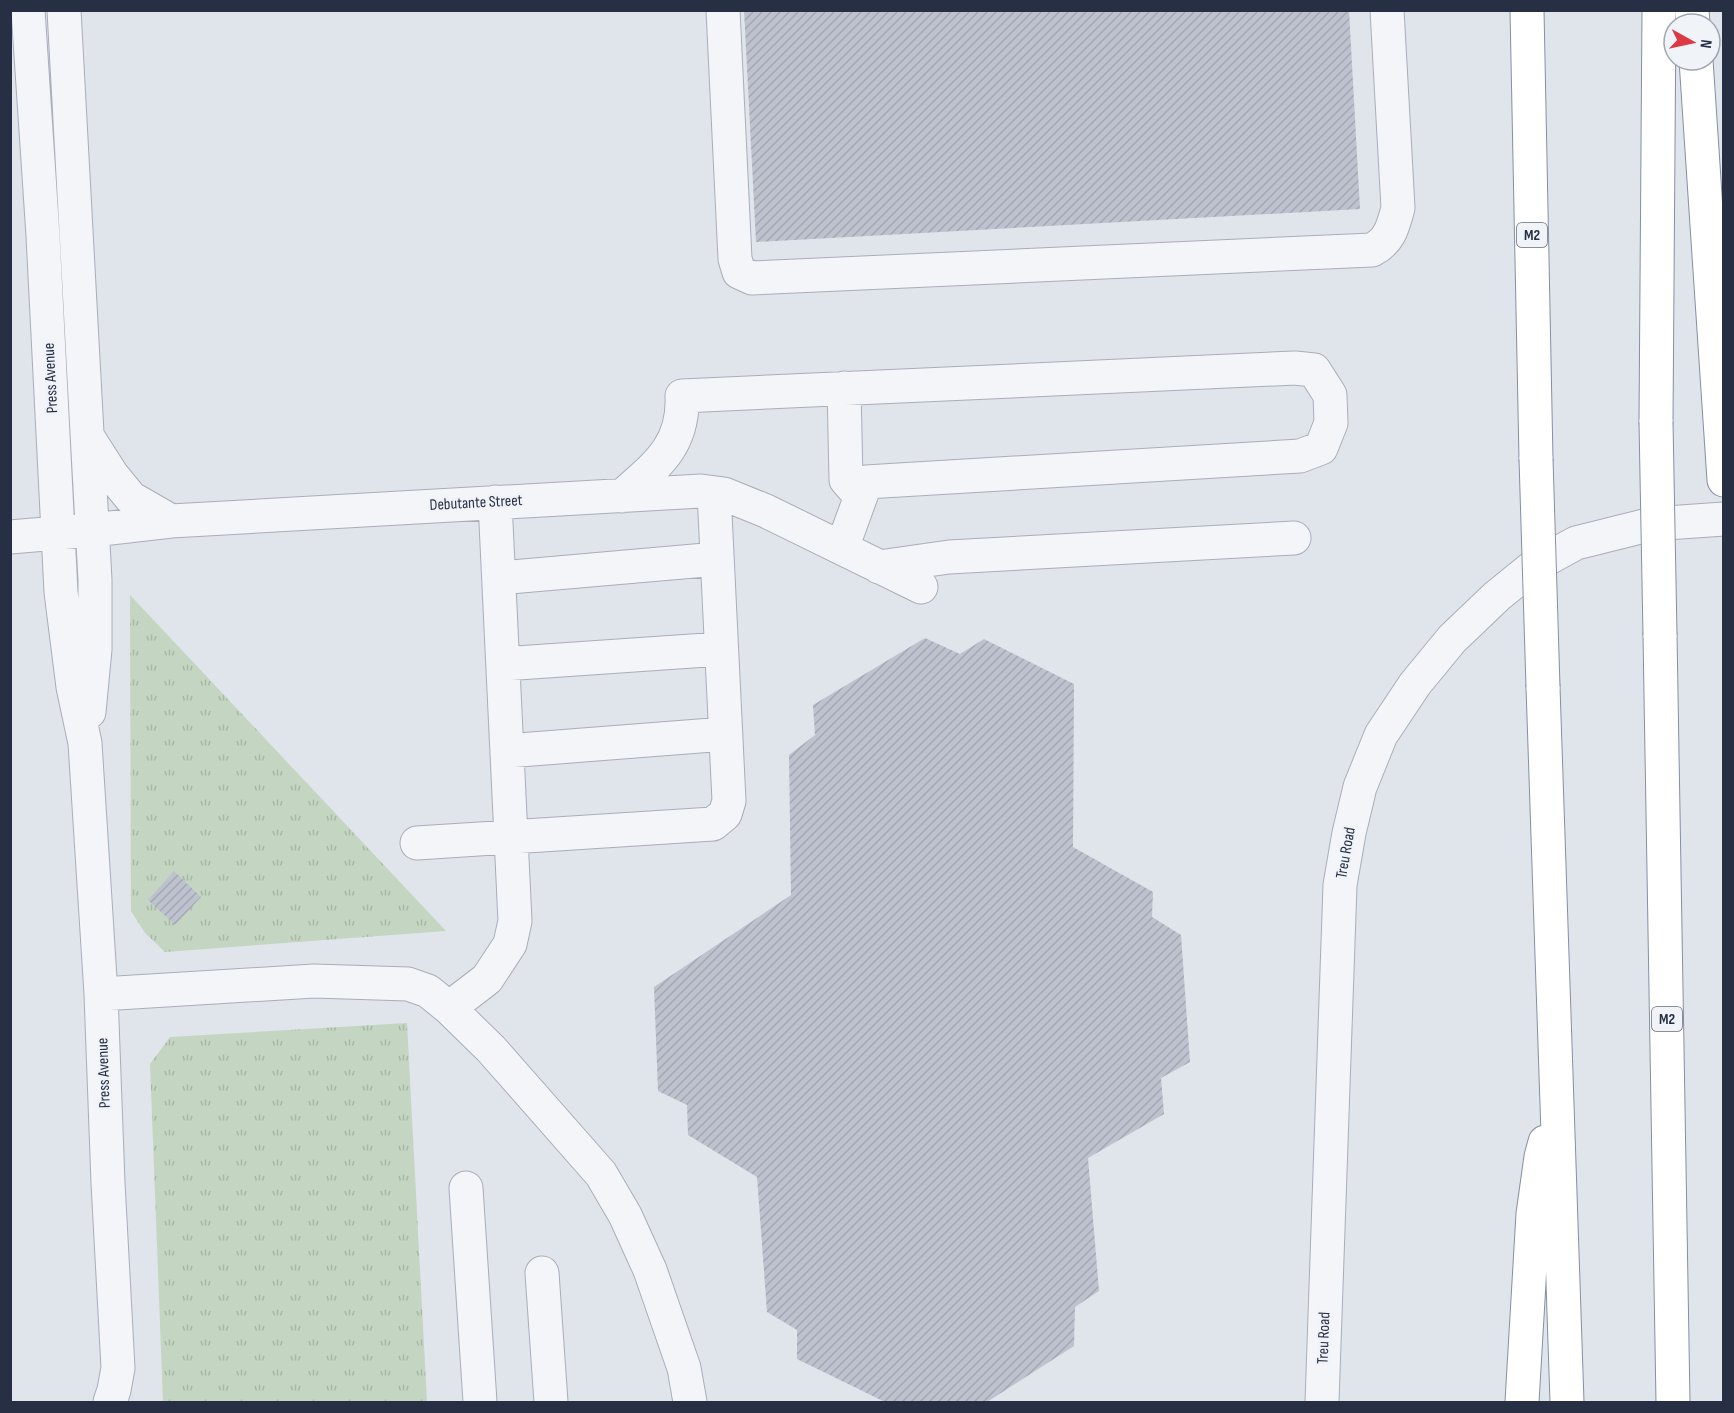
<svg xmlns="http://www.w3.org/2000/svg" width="1734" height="1413" viewBox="0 0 1734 1413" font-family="'Sofia Sans Condensed',sans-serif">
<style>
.grass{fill:url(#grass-tufts)}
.building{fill:url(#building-hatch)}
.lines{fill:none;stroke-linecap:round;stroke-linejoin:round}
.minor-casing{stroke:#a8aeb9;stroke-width:35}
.highway-casing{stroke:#868fa3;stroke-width:35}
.minor{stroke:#f4f5f9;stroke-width:33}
.highway{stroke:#fff;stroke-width:33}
.highway-bridge-casing{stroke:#868fa3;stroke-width:35;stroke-linecap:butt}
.highway-bridge{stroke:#fff;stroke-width:33}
.labels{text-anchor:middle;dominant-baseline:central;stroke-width:5;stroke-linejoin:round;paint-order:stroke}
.shield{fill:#f0f3f8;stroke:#636a7b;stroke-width:1.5}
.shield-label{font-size:15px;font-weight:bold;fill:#272f45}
.street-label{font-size:16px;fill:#272f45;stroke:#f0f3f8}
</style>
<defs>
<pattern id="grass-tufts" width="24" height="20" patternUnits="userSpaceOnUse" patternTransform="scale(1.5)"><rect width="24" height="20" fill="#c4d6c1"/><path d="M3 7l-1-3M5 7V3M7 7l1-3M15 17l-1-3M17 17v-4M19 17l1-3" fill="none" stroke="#a8b8a7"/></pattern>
<pattern id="building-hatch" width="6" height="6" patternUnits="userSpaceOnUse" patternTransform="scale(1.5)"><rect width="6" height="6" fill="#bdc2ce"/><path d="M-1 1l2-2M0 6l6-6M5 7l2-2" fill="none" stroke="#a2a7b2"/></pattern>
</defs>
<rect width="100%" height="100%" fill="#e0e4eb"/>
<path class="grass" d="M130,595L446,931L165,952L145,933L131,911Z
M407,1023L427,1402H163L150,1064L170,1037Z"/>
<path class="building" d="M744,10H1349L1360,209L756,242Z
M925,638L960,654L984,639L1074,684L1073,847L1153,892L1152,917L1181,935L1190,1062L1161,1078L1164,1114L1088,1158L1099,1291L1075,1307L1074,1346L987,1402H885L797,1359V1330L767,1312L757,1177L688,1135L687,1105L658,1091L654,987L791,895L789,755L815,735L813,705Z
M174,871L201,897L175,925L148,900Z"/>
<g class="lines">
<g class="minor-casing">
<path id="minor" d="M28,10L43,236L61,592L73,687L85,743L101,994L108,1183L118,1368L114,1390L110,1402
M64,10L95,580V649L89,712
M723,10L735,259L739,272L752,278L1372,250C1390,241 1393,226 1398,208L1387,10
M844,388L846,480L853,488L861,491
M89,439L112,475L131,498L171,521
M622,496C657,465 684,446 682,396L1295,368L1314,370L1330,395L1331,423L1321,448L1300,456L866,482L842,548
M10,537L93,530L171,521L701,491L724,494L766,511L921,587
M879,567L949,557L1294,538
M499,578L717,559
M503,664L721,649
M507,751L725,734
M417,843L713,824L725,814L729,801L714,493
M101,994L314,981L408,984L428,991L449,1008L491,1049L601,1174L625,1215L650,1270L684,1368L690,1402
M449,1008L487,979L510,944L515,921L495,502
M466,1188L480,1402
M542,1273L551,1402
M1322,1402L1340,885L1349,833L1360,787L1381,735L1415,684L1452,639L1497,596L1534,566L1576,543L1652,524L1724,519"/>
</g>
<g class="highway-casing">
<path id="highway" d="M1527,10L1536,459
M1692,10L1693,24
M1696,60L1724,480
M1656,422L1659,10
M1660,635L1673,1402
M1543,687L1567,1402
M1522,1402L1533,1214L1541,1157L1545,1142"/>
</g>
<use href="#minor" class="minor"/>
<use href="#highway" class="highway"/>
<g class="highway-bridge-casing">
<path id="highway-bridge" d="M1656,422L1660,635
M1536,459L1543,687"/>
</g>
<use href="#highway-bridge" class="highway-bridge"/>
</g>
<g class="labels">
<g class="shield">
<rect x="1517" y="223" width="30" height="24" rx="4.5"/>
<rect x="1652" y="1007" width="30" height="24" rx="4.5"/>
</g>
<g class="shield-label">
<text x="1532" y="235">M2</text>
<text x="1667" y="1019">M2</text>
</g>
<g class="street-label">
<text transform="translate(51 378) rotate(-93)">Press Avenue</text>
<text transform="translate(476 503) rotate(-3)">Debutante Street</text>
<text transform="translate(1346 853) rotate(-80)">Treu Road</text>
<text transform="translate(104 1073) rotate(-92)">Press Avenue</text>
<text transform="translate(1324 1338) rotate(-88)">Treu Road</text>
</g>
</g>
<rect width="1734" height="1413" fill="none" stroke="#272f45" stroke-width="24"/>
<g transform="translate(1692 42) rotate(98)"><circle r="28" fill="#f0f3f8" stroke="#a0a5b0" stroke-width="1.5"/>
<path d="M0-4.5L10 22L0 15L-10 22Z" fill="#de3844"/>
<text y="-9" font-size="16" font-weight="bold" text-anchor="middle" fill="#272f45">N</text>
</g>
</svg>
